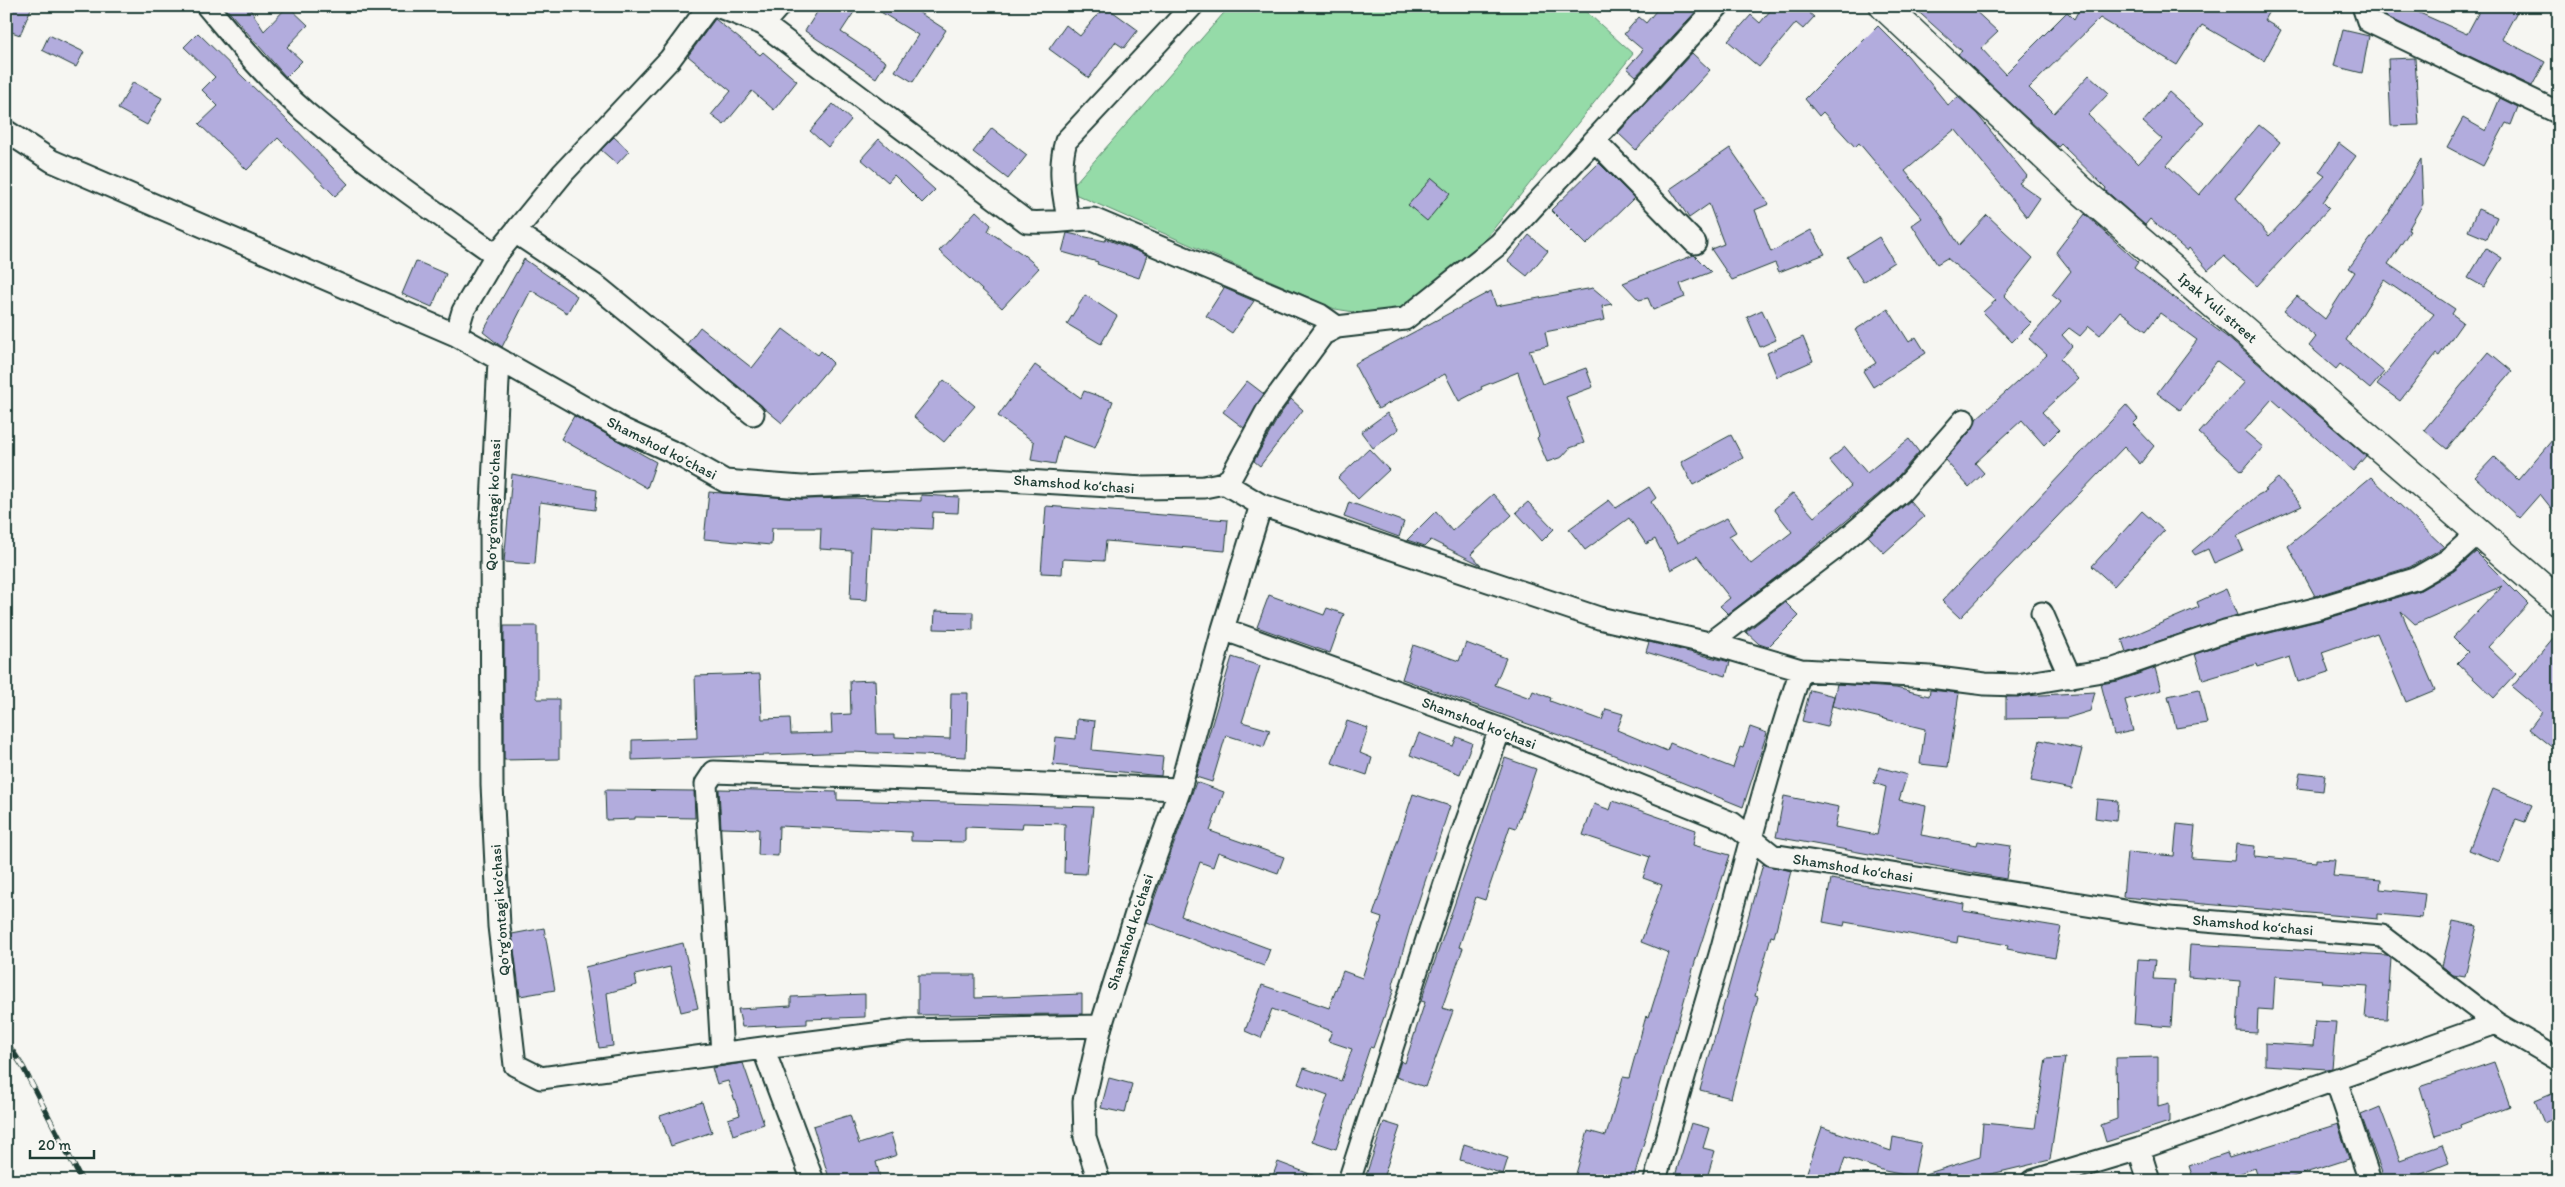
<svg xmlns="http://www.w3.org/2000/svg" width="2565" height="1187" viewBox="0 0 2565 1187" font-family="Itim,sans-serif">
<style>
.green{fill:#95dba8;stroke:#5a8c6e}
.building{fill:#b2acdd;stroke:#1f3d34}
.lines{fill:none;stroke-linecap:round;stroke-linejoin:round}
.minor-casing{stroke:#1f3d34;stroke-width:25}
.major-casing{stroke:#1f3d34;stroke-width:31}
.minor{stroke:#f6f6f2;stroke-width:21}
.major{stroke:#f6f6f2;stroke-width:28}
.rail-casing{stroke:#1f3d34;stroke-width:5.5}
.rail{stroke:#f6f6f2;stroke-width:4;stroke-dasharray:11;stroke-linecap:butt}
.labels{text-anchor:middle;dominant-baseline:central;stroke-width:5;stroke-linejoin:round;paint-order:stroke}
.street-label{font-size:15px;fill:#1f3d34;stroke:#f6f6f2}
</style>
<rect width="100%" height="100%" fill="#f6f6f2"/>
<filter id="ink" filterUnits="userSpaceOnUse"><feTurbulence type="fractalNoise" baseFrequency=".02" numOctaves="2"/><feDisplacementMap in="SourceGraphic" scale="10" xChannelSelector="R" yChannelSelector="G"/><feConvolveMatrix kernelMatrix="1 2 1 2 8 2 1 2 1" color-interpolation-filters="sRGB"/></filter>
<g filter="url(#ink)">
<path class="green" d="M1230,6H1580L1633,54L1479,247L1406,309L1379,316L1335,309L1068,191Z"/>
<path class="building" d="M6,6H32L20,35L6,30Z
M224,6H248L264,31L288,6L308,25L287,47L302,61L286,77Z
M821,6H858L841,32L886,62L876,78L805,31Z
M871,6H909L946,30L913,82L895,71L918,35Z
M1105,6L1138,30L1124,48L1115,42L1089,78L1049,49L1066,25L1080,36Z
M1660,6H1701L1636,76L1627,68L1643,50L1624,34L1639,17L1646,23Z
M1774,6H1811L1807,11L1814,17L1803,29L1796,23L1759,67L1728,41L1751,15L1760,23Z
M1912,6H1970L1998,32L1981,48L2005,74L2067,12L2074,19L2081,6H2272L2264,20L2281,30L2264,61L2202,25L2177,65L2100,18L2029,88L2054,113L2089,75L2109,93L2088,115L2138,164L2162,139L2143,122L2169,92L2204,123L2167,165L2199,195L2259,125L2280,142L2236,198L2269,236L2325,176L2319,172L2339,143L2356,156L2323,202L2329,208L2257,286L2224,256L2208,270L2189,248L2187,251L2150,219L2145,225L2105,190L2106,188L2061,144L2058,147L1958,54L1962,51Z
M2385,6H2404L2467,34L2482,6H2520L2502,39L2545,62L2532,86L2385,16Z
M715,19L760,55L763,52L797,81L774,110L752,91L724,125L711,115L731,91L688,56Z
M1878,26L1908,56L1948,105L1958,97L1977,114L2027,176L2019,183L2040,198L2027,217L1955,129L1905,171L1940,214L1959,245L1987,215L2033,258L2004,295L2031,323L2012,342L1983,312L1996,300L1947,258L1937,264L1912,225L1922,218L1859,143L1855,147L1823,112L1819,116L1805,99Z
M2343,30L2369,36L2362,73L2334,66Z
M198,33L292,125L348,184L335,196L278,138L247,170L199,124L218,106L202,90L215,77L184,47Z
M49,35L84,52L76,67L42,50Z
M1692,53L1710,70L1636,150L1618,133Z
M2415,58L2419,125L2391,126L2388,59Z
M133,82L162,98L147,125L118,109Z
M2500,98L2518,107L2511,125L2506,123L2483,166L2447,147L2463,118L2486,131Z
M833,104L851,120L828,147L810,131Z
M992,128L1027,155L1008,179L973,152Z
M614,137L629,151L617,164L601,150Z
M879,139L935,190L922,203L894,175L888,182L861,159Z
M1730,148L1769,204L1755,210L1771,252L1811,230L1825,254L1779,272L1775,263L1732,280L1711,249L1724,244L1709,204L1689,218L1670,189Z
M2421,159L2423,204L2408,230L2410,231L2388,264L2455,309L2452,314L2463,322L2439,356L2436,354L2400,401L2377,384L2434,314L2384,280L2346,340L2384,372L2370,389L2340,364L2336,369L2309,346L2316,337L2284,311L2297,296L2325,319L2355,272L2349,268L2387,216Z
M1599,163L1634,198L1586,245L1551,210Z
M1432,178L1450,193L1427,221L1408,205Z
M2478,209L2497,217L2487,239L2468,231Z
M976,211L991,225L988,231L1024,255L1039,268L1002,308L939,251Z
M2085,214L2138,262L2134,268L2227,337L2366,456L2353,471L2272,399L2244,431L2263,447L2242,471L2199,433L2245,382L2217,361L2180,410L2157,393L2197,340L2160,313L2146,331L2120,311L2100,335L2089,326L2080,336L2069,328L2062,335L2072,346L2060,359L2078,379L2042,412L2059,430L2044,445L2022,420L1975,463L1984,473L1969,487L1945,460L1973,428L1976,419L2047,355L2029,339L2061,302L2052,295L2071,271L2056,252Z
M1067,233L1105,241L1106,239L1147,255L1139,278L1097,264L1098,262L1062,252Z
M1529,235L1548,251L1527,276L1508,261Z
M1879,237L1894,262L1863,282L1847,257Z
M2486,248L2502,258L2484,287L2468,278Z
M1694,255L1711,272L1680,284L1685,297L1653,310L1648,298L1639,300L1623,283Z
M524,259L577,296L567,313L531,290L502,347L483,332Z
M416,261L446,274L432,307L402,294Z
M1224,288L1254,301L1232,333L1206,316Z
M1593,288L1612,304L1602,306L1605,320L1545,332L1548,346L1529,350L1542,384L1586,368L1593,387L1566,397L1584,443L1570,448L1562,457L1547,462L1537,438L1539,436L1518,372L1481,387L1482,389L1459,401L1445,374L1378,409L1354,364L1491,291L1496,306Z
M1085,295L1117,316L1101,344L1067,324Z
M1888,309L1909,342L1916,337L1926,353L1873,387L1863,371L1876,363L1855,330Z
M1762,310L1776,340L1760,347L1747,317Z
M700,327L752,368L783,329L818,355L821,351L833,363L782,423L687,344Z
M1803,337L1813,361L1777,377L1767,353Z
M2489,352L2512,371L2447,449L2424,430Z
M1035,365L1081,398L1084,391L1113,401L1095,448L1062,436L1055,464L1031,460L1034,442L998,416Z
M944,380L975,406L944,442L914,417Z
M1247,381L1264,394L1244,428L1223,412Z
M1291,399L1303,410L1260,466L1254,461L1279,416Z
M2126,405L2138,419L2133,424L2154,446L2140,464L2124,447L1960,618L1942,601Z
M1387,413L1399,429L1373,448L1361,432Z
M574,416L656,462L647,488L561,439Z
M2559,432V518L2540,494L2519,518L2475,477L2494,457L2518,480Z
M1731,435L1743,458L1693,485L1681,462Z
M1909,439L1919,452L1892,483L1804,556L1728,614L1720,606L1730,598L1697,556L1671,570L1655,539L1646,544L1629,518L1585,550L1569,529L1609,500L1616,508L1649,487L1656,498L1651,502L1677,543L1727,518L1736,532L1729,536L1751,564L1792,532L1774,509L1793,493L1814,517L1851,486L1829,460L1845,447L1867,473Z
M1369,449L1389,470L1358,499L1338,478Z
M512,474L597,490L595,510L540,502L535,564L504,562Z
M2371,477L2444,547L2410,567L2315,596L2288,546Z
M2278,478L2302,506L2237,536L2243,550L2214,563L2208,549L2195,555L2192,551L2258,495L2266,491L2264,490Z
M709,492L801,499L855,498L921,501V495L959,497L958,513L933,512L932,529L871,526L867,600L850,599L852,551L820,549L821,528H772L771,545L704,539Z
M1493,494L1512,515L1471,554L1481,565L1431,540L1425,546L1407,540L1436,511L1452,531Z
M1910,501L1924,517L1884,553L1868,536Z
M1349,502L1404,522L1399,537L1344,517Z
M1528,502L1554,529L1542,541L1516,512Z
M1046,506L1228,520L1225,551L1106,541L1104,561L1063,559L1062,574L1041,573Z
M2142,511L2164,531L2114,586L2092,566Z
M2476,552L2528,604L2488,647L2516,674L2494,698L2457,663L2468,652L2453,637L2502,586L2415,624L2401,611L2435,690L2406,702L2377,633L2322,652L2329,672L2298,682L2290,657L2258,667L2257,664L2203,680L2195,654L2229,643L2322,620L2419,591L2454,571Z
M2226,589L2237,615L2126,652L2122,640L2199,607L2197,602Z
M1269,595L1324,615L1327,608L1344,614L1330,653L1257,627Z
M1785,602L1799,616L1768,647L1759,644L1746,632Z
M935,611L973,612V630L934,629Z
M504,626H537V699H559V759L504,760Z
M2559,631V753L2529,729L2542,712L2512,687Z
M1649,642L1730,662L1726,676L1646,652Z
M1466,643L1506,658L1495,685L1530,698L1533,691L1551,698L1550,701L1602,720L1606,709L1623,714L1617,730L1667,751L1670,743L1733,768L1740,747L1743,748L1750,727L1767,733L1743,807L1609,753L1402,679L1413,645L1459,661Z
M1232,657L1260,666L1242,722L1270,730L1264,747L1226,735L1212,782L1196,777Z
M2155,668L2161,690L2125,700L2133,731L2114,735L2101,684L2118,681Z
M760,674L762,719L790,718L791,734L832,733L831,715L851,714L850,681L875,680L877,734H895V737L950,739L951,693H968L966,757L852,752L632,760V740L697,738L695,676Z
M1837,684L1896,688L1929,696L1930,690L1959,693L1948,767L1920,764L1925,729L1832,706Z
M2199,689L2207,723L2176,728L2168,696Z
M1810,690L1834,696L1827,727L1802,721Z
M2095,692L2090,711L2067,718L2006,719V697Z
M1077,719L1095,721L1092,750L1163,757L1161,776L1053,765L1056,737L1076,739Z
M1347,721L1368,728L1360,753L1372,758L1367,775L1332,763Z
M1419,733L1453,746L1457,737L1472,743L1460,774L1410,755Z
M2040,740L2082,749L2072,789L2031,781Z
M1505,758L1536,769L1516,828L1510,826L1485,900L1476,897L1459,947L1463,948L1442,1008L1453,1011L1425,1087L1396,1077L1401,1061L1405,1063L1425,1002L1421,1001Z
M1879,767L1907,775L1899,800L1926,806L1921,835L1977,845L1978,841L2011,846L2006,879L1776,837L1784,796L1839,807L1835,827L1877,835L1886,787L1874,783Z
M2300,772L2325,775L2323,791L2297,788Z
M1196,782L1224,792L1210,831L1284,857L1278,873L1218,852L1213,867L1200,862L1181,916L1270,949L1264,966L1146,922Z
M719,789L837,792V800L1093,807L1086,874L1064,873L1065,824L1023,823L1022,829L965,827V842L911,841V832L779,826L778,856L758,855L759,829L721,828Z
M2493,789L2532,805L2525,822L2516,819L2499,862L2469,850Z
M605,790L694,791L695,818L635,817V819L606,820Z
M1413,794L1450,806L1410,927L1392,988L1394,989L1373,1048L1370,1047L1336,1149L1312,1141L1328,1095L1298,1084L1304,1068L1341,1081L1352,1049L1328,1041L1332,1031L1272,1009L1261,1038L1245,1031L1262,985L1329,1008L1343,971L1362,978L1382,918L1373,915Z
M2097,799L2118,801L2116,821L2095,818Z
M1613,801L1696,830L1693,845L1730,855L1695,962L1633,1181H1574L1588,1131L1606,1136L1623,1077L1629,1078L1646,1016L1649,1017L1669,953L1641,942L1662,885L1643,878L1650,857L1583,835L1594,804L1610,810Z
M2177,824L2195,826L2192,858L2234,861L2236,844L2255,846L2254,856L2316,862V859L2335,860L2333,876L2381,880L2380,889L2425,894L2422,918L2378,914V919L2123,897L2127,852L2174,856Z
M1763,864L1791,871L1774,937L1771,936L1755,996L1758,997L1731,1098L1700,1090Z
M1831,879L1964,904L1963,911L2061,927L2055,958L2007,949L2008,945L1958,936L1957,943L1845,922L1844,926L1823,922Z
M2453,921L2477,926L2465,977L2453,975L2442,966Z
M544,928L555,990L520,996L512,934Z
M683,943L698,1008L681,1012L670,967L635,975L637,985L607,993L613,1046L599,1048L585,967Z
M2190,944L2387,955L2391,958L2387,1019L2365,1018L2368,986L2322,983L2323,980L2275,976L2273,1010L2258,1009L2257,1033L2237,1032L2240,981L2188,977Z
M2138,959L2155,960L2153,979L2174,980L2171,1027L2134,1024Z
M918,975H975V998L1082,994V1014L918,1015Z
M865,994V1017L807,1019V1024L742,1027L738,1009L791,1006V997Z
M2315,1021L2336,1022L2332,1068L2327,1069L2265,1065V1043L2313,1046Z
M2158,1057V1106L2169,1103V1122L2106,1142L2101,1125L2117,1119L2116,1058Z
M2065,1058L2050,1160L1962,1181H1916V1177L1980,1157L1983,1123L2035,1128L2046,1059Z
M2494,1062L2510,1106L2460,1125L2461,1128L2435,1136L2420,1087Z
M743,1063L764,1124L733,1135L728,1119L740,1115L728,1081L717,1084L712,1068Z
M1109,1078L1132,1084L1125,1113L1101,1108Z
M2559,1091V1116L2544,1123L2535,1101Z
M702,1102L712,1132L671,1146L660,1116Z
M2380,1107L2400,1160L2442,1145L2449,1163L2419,1175L2421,1181H2385L2361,1115Z
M850,1115L859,1144L891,1134L897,1155L876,1162L881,1181H830L813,1126Z
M1384,1122L1400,1127L1382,1181H1364Z
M1691,1123L1709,1128L1703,1148L1715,1151L1706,1181H1689L1675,1176Z
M2338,1124L2349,1159L2280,1181H2259L2255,1168L2219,1181H2194L2189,1166L2227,1153L2229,1158Z
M1822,1127L1891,1151L1893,1137L1921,1143L1914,1177L1885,1171L1845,1158L1837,1181H1804Z
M1464,1144L1508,1158L1503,1174L1460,1160Z
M1278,1162L1323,1179V1181H1271Z"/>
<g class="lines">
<g class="minor-casing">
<path id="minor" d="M207,6C238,43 268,80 305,112C366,164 431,209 496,255
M709,6L670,59L563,173L496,255L463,311L456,335L624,430L679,455L725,481L802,487L991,479L1144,488L1204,487L1224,483L1261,505L1223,629L1180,789L1143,891L1101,1026L1084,1101L1085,1137L1099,1181
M717,6L763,24L1027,222C1049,224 1071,219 1093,219L1320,315L1337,327
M2363,6L2368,21L2559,113
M763,24L779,6
M6,131L52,161L456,335
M1595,141L1695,243
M1068,219C1063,192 1058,168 1066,141L1192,6
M515,232L599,288L753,414
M499,360L491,525L492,785L499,926L515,1065L541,1078L763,1048L813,1181
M1224,483L1231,477L1268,409L1323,334L1337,327L1405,319L1499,244L1718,6
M1261,505L1599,618L1713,644L1801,670L1930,677L1985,684L2017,685L2114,669L2225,631L2319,608L2415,579L2448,560L2479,532
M2042,613L2070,677
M1223,629L1500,729L1732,823L1772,855L2169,918L2382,936L2496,1023
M1710,643L1833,550L1901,492L1964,420
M763,1048L907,1030L1101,1026
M722,1054L706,784L714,772L1180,789
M2336,1080L2370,1181
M2139,1149L2149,1181
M1349,1181L1453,859L1500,729
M1655,1181C1675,1103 1699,1028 1721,951C1746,857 1770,763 1801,670
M2032,1181L2139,1149L2496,1023L2559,1060"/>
</g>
<g class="major-casing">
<g id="major">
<path id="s1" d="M1884,6L2081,190L2559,602"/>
</g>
</g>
<use href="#minor" class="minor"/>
<use href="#major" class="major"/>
<g class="rail-casing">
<path id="rail" d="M6,1041L23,1067L82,1181"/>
</g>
<use href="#rail" class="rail"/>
</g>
</g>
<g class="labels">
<g class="street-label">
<text stroke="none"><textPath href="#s1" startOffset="450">Ipak Yuli street</textPath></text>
<text transform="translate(662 448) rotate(27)">Shamshod koʻchasi</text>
<text transform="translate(1074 484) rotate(4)">Shamshod koʻchasi</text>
<text transform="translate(493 505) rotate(-88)">Qoʻrgʻontagi koʻchasi</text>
<text transform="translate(1479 723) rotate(21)">Shamshod koʻchasi</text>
<text transform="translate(1853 868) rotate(9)">Shamshod koʻchasi</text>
<text transform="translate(500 910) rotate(-94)">Qoʻrgʻontagi koʻchasi</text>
<text transform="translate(2253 925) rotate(5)">Shamshod koʻchasi</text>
<text transform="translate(1130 932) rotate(-72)">Shamshod koʻchasi</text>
</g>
</g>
<rect width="2565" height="1187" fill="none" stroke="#f6f6f2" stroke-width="25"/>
<rect x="12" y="12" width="2540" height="1162" fill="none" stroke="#1f3d34" stroke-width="2" filter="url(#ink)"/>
<path d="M30 1150v8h64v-8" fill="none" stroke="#1f3d34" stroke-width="2.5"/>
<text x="38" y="1150" font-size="15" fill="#1f3d34" stroke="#f6f6f2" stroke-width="4" paint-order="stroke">20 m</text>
</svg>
